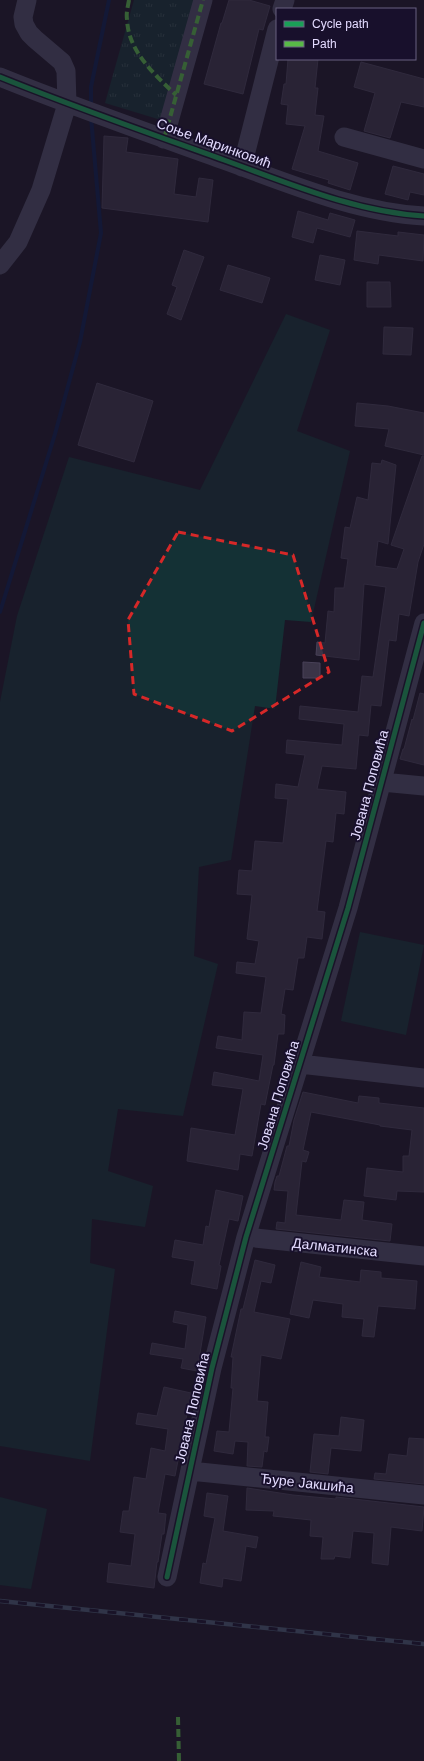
<svg xmlns="http://www.w3.org/2000/svg" width="424" height="1761" viewBox="0 0 424 1761" font-family="Helvetica,sans-serif">
<style>
.grass{fill:url(#grass-tufts)}
.green{fill:#143135}
.lines{fill:none;stroke-linecap:round;stroke-linejoin:round}
.stream{stroke:#0a1b49;stroke-width:4}
.building{fill:#3a3447;stroke:#484158}
.minor{stroke:#4f4c67;stroke-width:19}
.rail-casing{stroke:#495a71;stroke-width:4.5}
.rail{stroke:#18102c;stroke-width:3;stroke-dasharray:9;stroke-linecap:butt}
.quiet{stroke:#58b947;stroke-width:4;stroke-dasharray:8 4;stroke-linecap:butt}
.cycleway-casing{stroke:#18102c;stroke-width:8}
.cycleway{stroke:#1a9f57;stroke-width:5}
.marked{fill:none;stroke:#d62828;stroke-width:3;stroke-dasharray:8 5;stroke-linejoin:round}
.labels{text-anchor:middle;dominant-baseline:central;stroke-width:4;stroke-linejoin:round;paint-order:stroke}
.street-label{font-size:14px;fill:#e3dbff;stroke:#18102c}
</style>
<defs>
<pattern id="grass-tufts" width="24" height="20" patternUnits="userSpaceOnUse"><rect width="24" height="20" fill="#143135"/><path d="M3 7l-1-3M5 7V3M7 7l1-3M15 17l-1-3M17 17v-4M19 17l1-3" fill="none" stroke="#364e53"/></pattern>
</defs>
<rect width="100%" height="100%" fill="#1b1626"/>
<path class="grass" d="M134,0H195L161,120L105,103Z"/>
<path class="green" d="M286,314L330,330L297,431L350,451L311,622L285,620L275,709L255,706L231,860L199,867L194,956L218,964L183,1116L118,1109L108,1171L153,1186L145,1227L92,1219L90,1263L115,1269L90,1461L0,1446V702L17,616L69,457L200,490Z
M360,932L424,945L406,1035L341,1021Z
M0,1497L47,1509L31,1589L0,1585Z"/>
<g class="lines">
<path class="stream" d="M91,106V87L109,0
M0,612L55,434L80,342L101,233L91,117"/>
</g>
<path class="building" d="M229,0H249L270,6L263,30L259,29L243,94L204,84L221,23H222Z
M288,59H318L315,88H318L315,115L324,116L318,151L358,163L350,190L328,183L329,180L292,169L305,126L286,124L288,105L281,104L284,84H286Z
M361,62L424,79V107L401,102L390,138L364,131L375,93L354,87Z
M104,136L128,138L126,152L178,159L174,194L196,197L199,178L213,180L208,222L102,208Z
M393,166L424,174V195L410,192L408,200L385,194Z
M298,211L328,220L330,213L355,220L350,237L317,228L313,243L292,237Z
M357,231L398,236V232L424,235L423,261L379,255L378,264L354,260Z
M184,250L204,257L181,320L167,314L177,287L172,285Z
M320,255L345,260L340,285L315,280Z
M228,265L270,278L262,303L220,290Z
M367,282H390L391,307H367Z
M384,327L413,328L411,355L383,354Z
M97,383L153,401L134,462L78,445Z
M357,403L388,406L424,413V455L385,446L389,429L355,426Z
M422,456H424V544L418,562L409,616L399,614L396,641L389,640L381,706L371,705L368,736L359,735L356,769L322,766L317,789L346,792L344,814L336,813L333,842L326,841L317,911L325,912L322,939L307,937L304,958H298L293,990L285,989L281,1014L285,1015L284,1034H278L274,1065H273L265,1105L261,1104L252,1156L240,1154L238,1170L187,1161L191,1128L235,1135L243,1089L212,1085L214,1072L259,1081L263,1055L216,1048L218,1036L242,1040L244,1012L261,1013L266,977L236,973L237,962L255,964L259,941L247,939L252,895L237,894L239,870L252,871L255,841L283,843L288,799L275,798L276,784L298,787L305,755L286,753L287,740L342,745L344,724L299,719L300,706L358,712L362,676L373,677L386,587L364,584L359,660L316,655L317,642L325,643L328,611L334,612L335,588H344L348,559L341,558L345,527L350,528L357,497L368,500L372,463L381,464L382,460L396,465L388,544L378,541L375,566L397,569L404,549L391,545Z
M303,662L320,663V678H303Z
M420,693L424,694V765L400,759L403,749H404L412,719L413,720Z
M303,1092L358,1103L359,1096L379,1098V1103L424,1108V1192L397,1191L396,1200L364,1196L367,1168L403,1172V1156H409L412,1130L380,1126V1125L311,1112L303,1150L309,1152L306,1162L302,1161L296,1215L341,1220L344,1200L364,1202L362,1220L392,1224L390,1241L276,1229L277,1222L285,1223L288,1191L274,1190L275,1182L277,1176H279L287,1146H289L294,1120Z
M216,1190L243,1196L238,1221L229,1219L219,1265L221,1266L217,1289L191,1284L195,1261L172,1257L175,1240L203,1245L206,1226L209,1227Z
M255,1260L275,1265L271,1283L261,1281L254,1312L290,1319L281,1359L261,1355L257,1401L268,1402L265,1437H269L267,1452L264,1451L262,1467L247,1466L248,1442L235,1441L233,1454L214,1451L217,1431L229,1432L233,1388H231L233,1357H231L241,1309H243Z
M301,1262L321,1267L319,1277L360,1282L361,1270L381,1272V1278L417,1281L415,1309L378,1306L374,1337L362,1336L364,1319L342,1317L343,1304L313,1300L309,1318L290,1314Z
M175,1311L206,1317L197,1371L181,1368L183,1359L150,1354L152,1343L185,1349L188,1325L173,1322Z
M164,1387L191,1393L175,1476L165,1474L158,1513L166,1514L164,1534H162L158,1562H157L154,1588L107,1582L109,1563L131,1566L135,1534L120,1532L123,1511H129L134,1477L146,1479L151,1448L165,1451L168,1429L136,1424L138,1413L157,1416Z
M341,1417L364,1420L361,1451L331,1448L328,1474L310,1472L314,1434L339,1436Z
M409,1438L424,1439V1484L374,1479L375,1473L386,1474L389,1454L407,1456Z
M247,1488L293,1495L336,1499V1497L424,1507L422,1531L391,1527L388,1565L372,1563L374,1533L353,1531L350,1558L335,1556L334,1559H321L323,1537L310,1536L311,1520L273,1516L274,1511L246,1510Z
M207,1493L228,1496L223,1531L258,1537L256,1548L246,1546L241,1581L223,1578L222,1587L200,1583L203,1563L206,1564L215,1518L204,1516Z"/>
<g class="lines">
<path class="minor" d="M282,9L285,0
M0,77C74,107 149,133 224,160C288,183 355,212 424,216
M344,137L424,159
M164,139L203,0
M242,167L277,29
M0,265L18,242L41,190L67,104L66,71L62,62L35,39L29,33L24,24L23,17L27,0
M382,782L424,786
M300,1064L424,1078
M246,1237L424,1256
M190,1471L424,1495
M167,1577L212,1368L246,1237L348,908L424,623"/>
<g class="rail-casing">
<path id="rail" d="M0,1601L424,1644"/>
</g>
<use href="#rail" class="rail"/>
<path class="quiet" d="M129,0C128,6 126,13 127,19C128,51 154,74 176,95
M164,139L203,0
M178,1717L179,1761"/>
<g class="cycleway-casing">
<path id="cycleway" d="M0,77C74,107 149,133 224,160C288,183 355,212 424,216
M167,1577L212,1368L246,1237L348,908L424,623"/>
</g>
<use href="#cycleway" class="cycleway"/>
</g>
<path d="M0 0H424V1761H0ZM178,532L293,555L329,672L232,731L134,694L128,620Z" fill="#1b1626" fill-opacity=".55" fill-rule="evenodd"/>
<path class="marked" d="M178,532L293,555L329,672L232,731L134,694L128,620Z"/>
<g class="labels">
<g class="street-label">
<text transform="translate(214 143) rotate(20)">Соње Маринковић</text>
<text transform="translate(369 785) rotate(-75)">Јована Поповића</text>
<text transform="translate(278 1095) rotate(-73)">Јована Поповића</text>
<text transform="translate(335 1247) rotate(6)">Далматинска</text>
<text transform="translate(192 1408) rotate(-77)">Јована Поповића</text>
<text transform="translate(307 1483) rotate(6)">Ђуре Јакшића</text>
</g>
</g>
<rect x="276" y="8" width="140" height="52" fill="#18102c" stroke="#696180"/>
<rect x="284" y="21" width="20" height="6" fill="#1a9f57" stroke="#696180"/>
<text x="312" y="28" font-size="12" fill="#e3dbff">Cycle path</text>
<rect x="284" y="41" width="20" height="6" fill="#58b947" stroke="#696180"/>
<text x="312" y="48" font-size="12" fill="#e3dbff">Path</text>
</svg>
